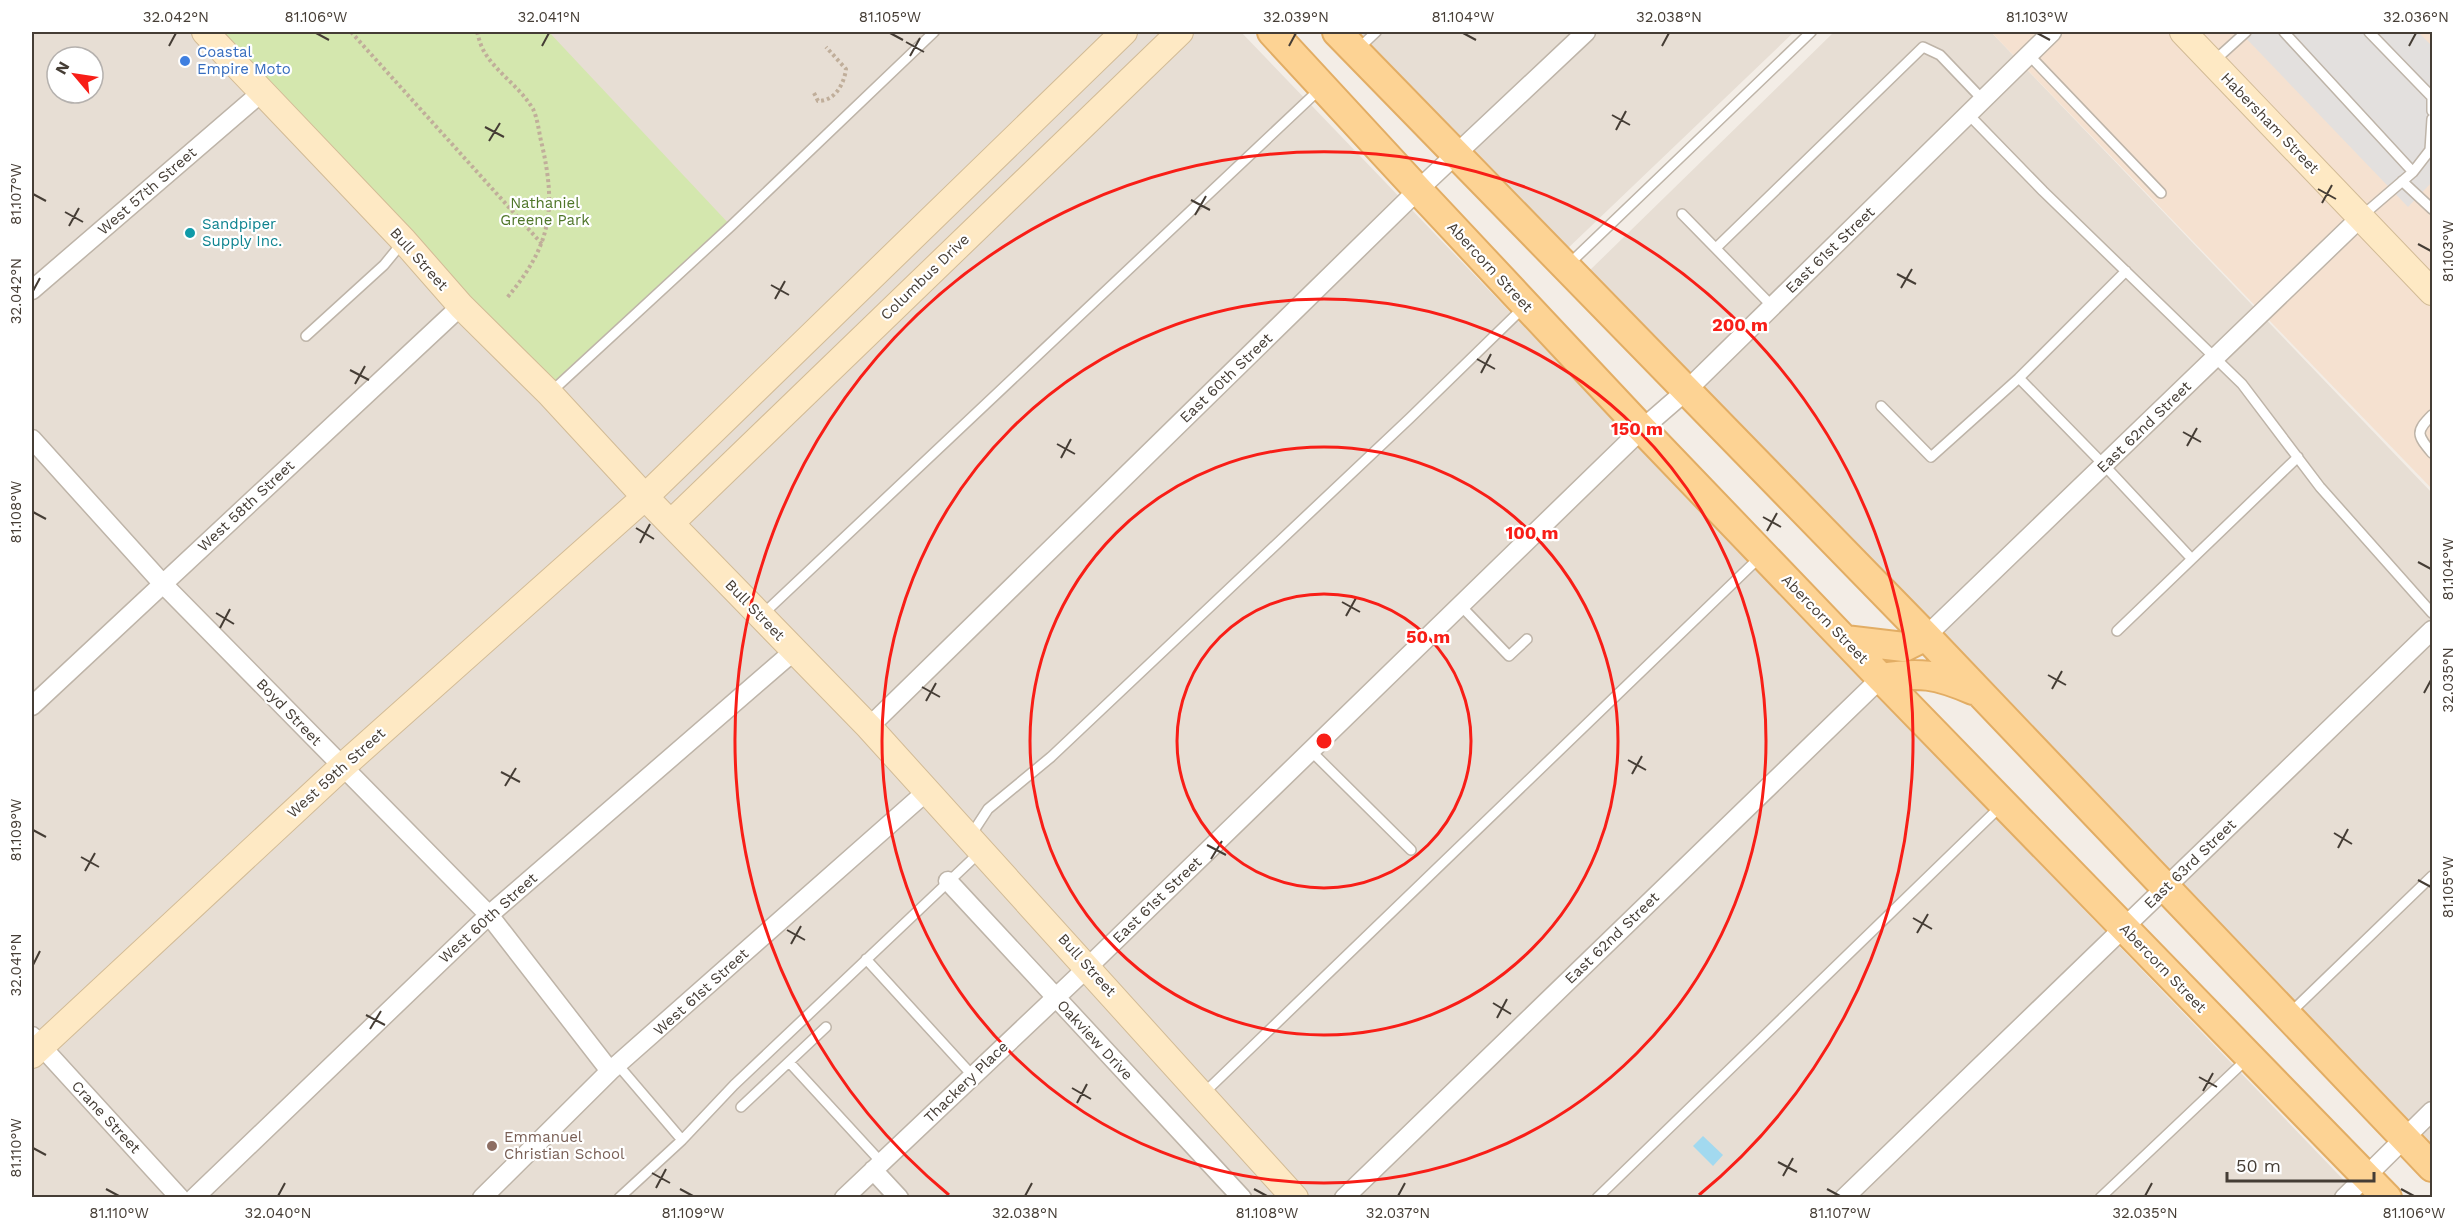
<svg xmlns="http://www.w3.org/2000/svg" width="2464" height="1229" viewBox="0 0 2464 1229" font-family="'Work Sans',sans-serif">
<style>
.residential{fill:#e7ded4;fill-rule:evenodd}
.commercial{fill:#f5e1d0}
.green{fill:#d4e7ae}
.parking{fill:#e3e0de}
.water{fill:#a2d9ef}
.lines{fill:none;stroke-linecap:round;stroke-linejoin:round}
.lane-casing{stroke:#beb4a8;stroke-width:12}
.street-casing{stroke:#beb4a8;stroke-width:21}
.secondary-casing{stroke:#d2bb96;stroke-width:28}
.primary-casing{stroke:#e2ad64;stroke-width:32}
.path{stroke:#c0ae9a;stroke-width:4;stroke-dasharray:3 3;stroke-linecap:butt}
.lane{stroke:#fff;stroke-width:9}
.street{stroke:#fff;stroke-width:18}
.secondary{stroke:#fee9c4;stroke-width:26}
.primary{stroke:#fdd394;stroke-width:28}
.ticks{fill:none;stroke:#453d35;stroke-width:2}
.ring{fill:none;stroke:#f81e17;stroke-width:3}
.shop-dot{fill:#3f7fe0;stroke:#fff;stroke-width:2}
.culture-dot{fill:#0f9aa8;stroke:#fff;stroke-width:2}
.education-dot{fill:#8d6e63;stroke:#fff;stroke-width:2}
.labels{text-anchor:middle;dominant-baseline:central;stroke-width:4.5;stroke-linejoin:round;paint-order:stroke}
.shop-label{font-size:15px;fill:#366cbe;stroke:#fff;text-anchor:start}
.street-label{font-size:15px;fill:#453d35;stroke:#fff}
.park-label{font-size:15px;fill:#4f7629;stroke:#fff}
.culture-label{font-size:15px;fill:#0d838f;stroke:#fff;text-anchor:start}
.education-label{font-size:15px;fill:#785e54;stroke:#fff;text-anchor:start}
.centre{fill:#f81e17;stroke:#fff;stroke-width:3}
.ring-label{font-size:18px;text-anchor:middle;font-weight:bold;fill:#f81e17;stroke:#fff;stroke-width:4.5;stroke-linejoin:round;paint-order:stroke}
.neatline{fill:none;stroke:#453d35;stroke-width:2}
.ticks-label{font-size:15px;text-anchor:middle;fill:#453d35}
</style>
<rect width="100%" height="100%" fill="#f3ede6"/>
<path class="residential" d="M32,32H1241L2360,1197H32ZM57,57H93V93H57Z
M1353,32H1794L1565,251Z
M1834,32H1991L2432,493V1161L1587,273Z"/>
<path class="commercial" d="M1991,32H2432V489Z"/>
<path class="green" d="M205,32H549L731,226L549,393Z"/>
<path class="parking" d="M2240,32H2418L2432,46V182L2408,207Z"/>
<path class="water" d="M1703,1136L1723,1155L1713,1166L1693,1146Z"/>
<g class="lines">
<g class="lane-casing">
<path id="lane" d="M2284,32L2413,172L2430,150L2432,119
M2369,32L2432,97V111
M1358,49L1376,32
M2029,55L2161,193
M2214,61L2246,32
M1968,114L2043,191L2242,384L2320,487L2432,613
M2402,181L2432,209
M1682,214L1772,306
M2363,215L2413,172
M1716,248L1923,47L1940,55L1983,100
M1567,266L1811,32
M306,336L384,265L402,243
M2019,378L2126,271
M551,392L731,226L934,32
M1881,406L1931,457L2019,378L2104,465L2191,558
M2432,415C2415,432 2417,435 2432,453
M1460,605L1509,656L1527,639
M761,616L1321,88
M2117,631L2298,457
M1311,751L1411,850
M971,835L988,809L1051,757L1410,418L1524,307
M866,959L972,1075
M2289,1014L2432,876
M789,1062L881,1162
M618,1065L682,1140L619,1198
M1203,1094L1761,556
M741,1107L826,1027
M682,1140L734,1085L980,852
M1597,1198L2001,806
M2100,1198L2248,1058"/>
</g>
<g class="street-casing">
<path id="street" d="M32,290L262,92
M32,439L162,583L489,915L610,1071
M1926,636L2361,217
M32,706L461,306
M869,727L1418,190L1586,32
M948,881L1242,1198
M32,1036L180,1198
M873,1170L899,1198
M194,1198L489,915L794,651
M482,1198L610,1071L926,792
M844,1198L1088,967L1642,429L1687,390L2052,32
M1344,1198L1881,678
M1844,1198L2432,630
M2344,1198L2432,1111"/>
</g>
<g class="secondary-casing">
<path id="secondary" d="M205,32L404,241L461,306L549,393L645,497L869,727L1295,1198
M2183,32L2432,292
M671,523L1180,32
M32,1055L343,766L645,497L1124,32"/>
</g>
<g class="primary-casing">
<path id="primary" d="M1272,32L1418,190L1642,429L1881,678L2387,1198
M1337,32L1926,636L2432,1167
M1845,640L1904,647L1926,636
M1881,678C1920,672 1936,674 1973,690"/>
</g>
<path class="path" d="M351,32L542,244
M477,32C479,39 481,47 485,53C498,74 520,87 533,109C538,119 539,134 542,145C557,211 550,247 506,299
M814,93L818,101C835,101 844,84 846,69L826,47"/>
<use href="#lane" class="lane"/>
<use href="#street" class="street"/>
<use href="#secondary" class="secondary"/>
<use href="#primary" class="primary"/>
</g>
<path class="ticks" d="M316,33L329,40M890,33L903,40M1463,33L1476,40M2037,33L2050,40M906,42L924,52M169,46L176,33M542,46L549,33M1289,46L1296,33M1662,46L1669,33M2409,46L2416,33M910,56L920,38M1612,115L1630,125M485,127L504,137M1616,130L1626,111M489,141L500,123M2318,189L2336,199M33,194L46,201M1191,200L1210,210M2322,203L2332,185M65,212L83,222M1195,215L1206,196M69,226L79,208M2418,244L2431,251M1897,274L1916,284M771,285L789,295M1901,288L1912,269M33,291L40,278M775,299L785,281M1477,359L1495,369M350,370L369,380M1481,373L1491,354M355,384L365,366M2183,432L2201,442M1057,444L1075,454M2187,446L2197,428M1061,458L1071,439M33,512L46,519M1763,517L1781,527M636,528L654,539M1767,531L1777,513M640,543L650,524M2418,562L2431,569M1342,602L1360,612M216,613L234,624M1346,616L1356,598M220,628L230,609M2048,675L2066,685M922,687L940,697M2052,689L2062,671M2424,693L2431,680M926,701L936,683M1628,760L1646,770M501,772L520,782M1632,774L1642,756M505,786L516,768M33,830L46,837M2334,833L2352,844M1207,845L1226,855M2338,848L2348,829M81,857L99,867M1211,859L1222,841M85,871L95,853M2418,880L2431,887M1913,918L1932,929M787,930L805,940M1917,933L1928,914M791,944L801,926M33,965L40,951M1493,1003L1511,1014M366,1015L385,1025M1497,1018L1507,999M370,1029L381,1011M2199,1077L2217,1087M1072,1088L1091,1099M2203,1091L2213,1073M1077,1103L1087,1084M33,1148L46,1155M1778,1162L1797,1172M652,1173L670,1183M1783,1176L1793,1158M656,1188L666,1169M106,1189L119,1196M680,1189L693,1196M1254,1189L1267,1196M1827,1189L1840,1196M2401,1189L2414,1196M278,1196L285,1183M1025,1196L1032,1183M1398,1196L1405,1183M2145,1196L2152,1183"/>
<g class="ring">
<circle cx="1324" cy="741" r="147"/>
<circle cx="1324" cy="741" r="294"/>
<circle cx="1324" cy="741" r="442"/>
<path d="M949 1195A589 589 0 1 1 1699 1195"/>
</g>
<circle class="shop-dot" cx="185" cy="61" r="6"/>
<circle class="culture-dot" cx="190" cy="233" r="6"/>
<circle class="education-dot" cx="492" cy="1146" r="6"/>
<g class="labels">
<g class="shop-label">
<text x="197" y="52">Coastal<tspan x="197" dy="17">Empire Moto</tspan></text>
</g>
<g class="street-label">
<text transform="translate(2270 123) rotate(46)">Habersham Street</text>
<text transform="translate(147 191) rotate(-41)">West 57th Street</text>
<text transform="translate(1830 250) rotate(-44)">East 61st Street</text>
<text transform="translate(419 259) rotate(48)">Bull Street</text>
<text transform="translate(1490 267) rotate(47)">Abercorn Street</text>
<text transform="translate(925 277) rotate(-44)">Columbus Drive</text>
<text transform="translate(1226 378) rotate(-44)">East 60th Street</text>
<text transform="translate(2144 427) rotate(-44)">East 62nd Street</text>
<text transform="translate(246 506) rotate(-43)">West 58th Street</text>
<text transform="translate(755 610) rotate(46)">Bull Street</text>
<text transform="translate(1825 619) rotate(46)">Abercorn Street</text>
<text transform="translate(289 712) rotate(46)">Boyd Street</text>
<text transform="translate(336 773) rotate(-42)">West 59th Street</text>
<text transform="translate(2190 864) rotate(-44)">East 63rd Street</text>
<text transform="translate(1157 900) rotate(-44)">East 61st Street</text>
<text transform="translate(488 918) rotate(-42)">West 60th Street</text>
<text transform="translate(1612 938) rotate(-44)">East 62nd Street</text>
<text transform="translate(1087 965) rotate(48)">Bull Street</text>
<text transform="translate(2163 968) rotate(46)">Abercorn Street</text>
<text transform="translate(701 992) rotate(-42)">West 61st Street</text>
<text transform="translate(1095 1040) rotate(47)">Oakview Drive</text>
<text transform="translate(966 1082) rotate(-44)">Thackery Place</text>
<text transform="translate(106 1117) rotate(47)">Crane Street</text>
</g>
<g class="park-label">
<text x="545" y="203">Nathaniel<tspan x="545" dy="17">Greene Park</tspan></text>
</g>
<g class="culture-label">
<text x="202" y="224">Sandpiper<tspan x="202" dy="17">Supply Inc.</tspan></text>
</g>
<g class="education-label">
<text x="504" y="1137">Emmanuel<tspan x="504" dy="17">Christian School</tspan></text>
</g>
</g>
<circle cx="1324" cy="741" r="9" class="centre"/>
<g class="ring-label">
<text x="1740" y="331">200 m</text>
<text x="1637" y="435">150 m</text>
<text x="1532" y="539">100 m</text>
<text x="1428" y="643">50 m</text>
</g>
<rect width="2464" height="1229" fill="none" stroke="#ffffff" stroke-width="66"/>
<g transform="translate(75 75) rotate(299)"><circle r="28" fill="#ffffff" stroke="#b5b1ae" stroke-width="1.5"/>
<path d="M0-4.5L10 22L0 15L-10 22Z" fill="#f81e17"/>
<text y="-9" font-size="16" font-weight="bold" text-anchor="middle" fill="#453d35">N</text>
</g>
<path d="M2227 1172v9h147v-9" fill="none" stroke="#453d35" stroke-width="3"/>
<text x="2236" y="1172" font-size="18" fill="#453d35" stroke="#ffffff" stroke-width="4.5" paint-order="stroke">50 m</text>
<rect x="33" y="33" width="2398" height="1163" class="neatline"/>
<g class="ticks-label">
<text x="176" y="22">32.042°N</text>
<text x="316" y="22">81.106°W</text>
<text x="549" y="22">32.041°N</text>
<text x="890" y="22">81.105°W</text>
<text x="1296" y="22">32.039°N</text>
<text x="1463" y="22">81.104°W</text>
<text x="1669" y="22">32.038°N</text>
<text x="2037" y="22">81.103°W</text>
<text x="2416" y="22">32.036°N</text>
<text transform="translate(16 194) rotate(-90)" y="5">81.107°W</text>
<text transform="translate(2448 251) rotate(-90)" y="5">81.103°W</text>
<text transform="translate(16 291) rotate(-90)" y="5">32.042°N</text>
<text transform="translate(16 512) rotate(-90)" y="5">81.108°W</text>
<text transform="translate(2448 569) rotate(-90)" y="5">81.104°W</text>
<text transform="translate(2448 680) rotate(-90)" y="5">32.035°N</text>
<text transform="translate(16 830) rotate(-90)" y="5">81.109°W</text>
<text transform="translate(2448 887) rotate(-90)" y="5">81.105°W</text>
<text transform="translate(16 965) rotate(-90)" y="5">32.041°N</text>
<text transform="translate(16 1148) rotate(-90)" y="5">81.110°W</text>
<text x="119" y="1218">81.110°W</text>
<text x="278" y="1218">32.040°N</text>
<text x="693" y="1218">81.109°W</text>
<text x="1025" y="1218">32.038°N</text>
<text x="1267" y="1218">81.108°W</text>
<text x="1398" y="1218">32.037°N</text>
<text x="1840" y="1218">81.107°W</text>
<text x="2145" y="1218">32.035°N</text>
<text x="2414" y="1218">81.106°W</text>
</g>
</svg>
